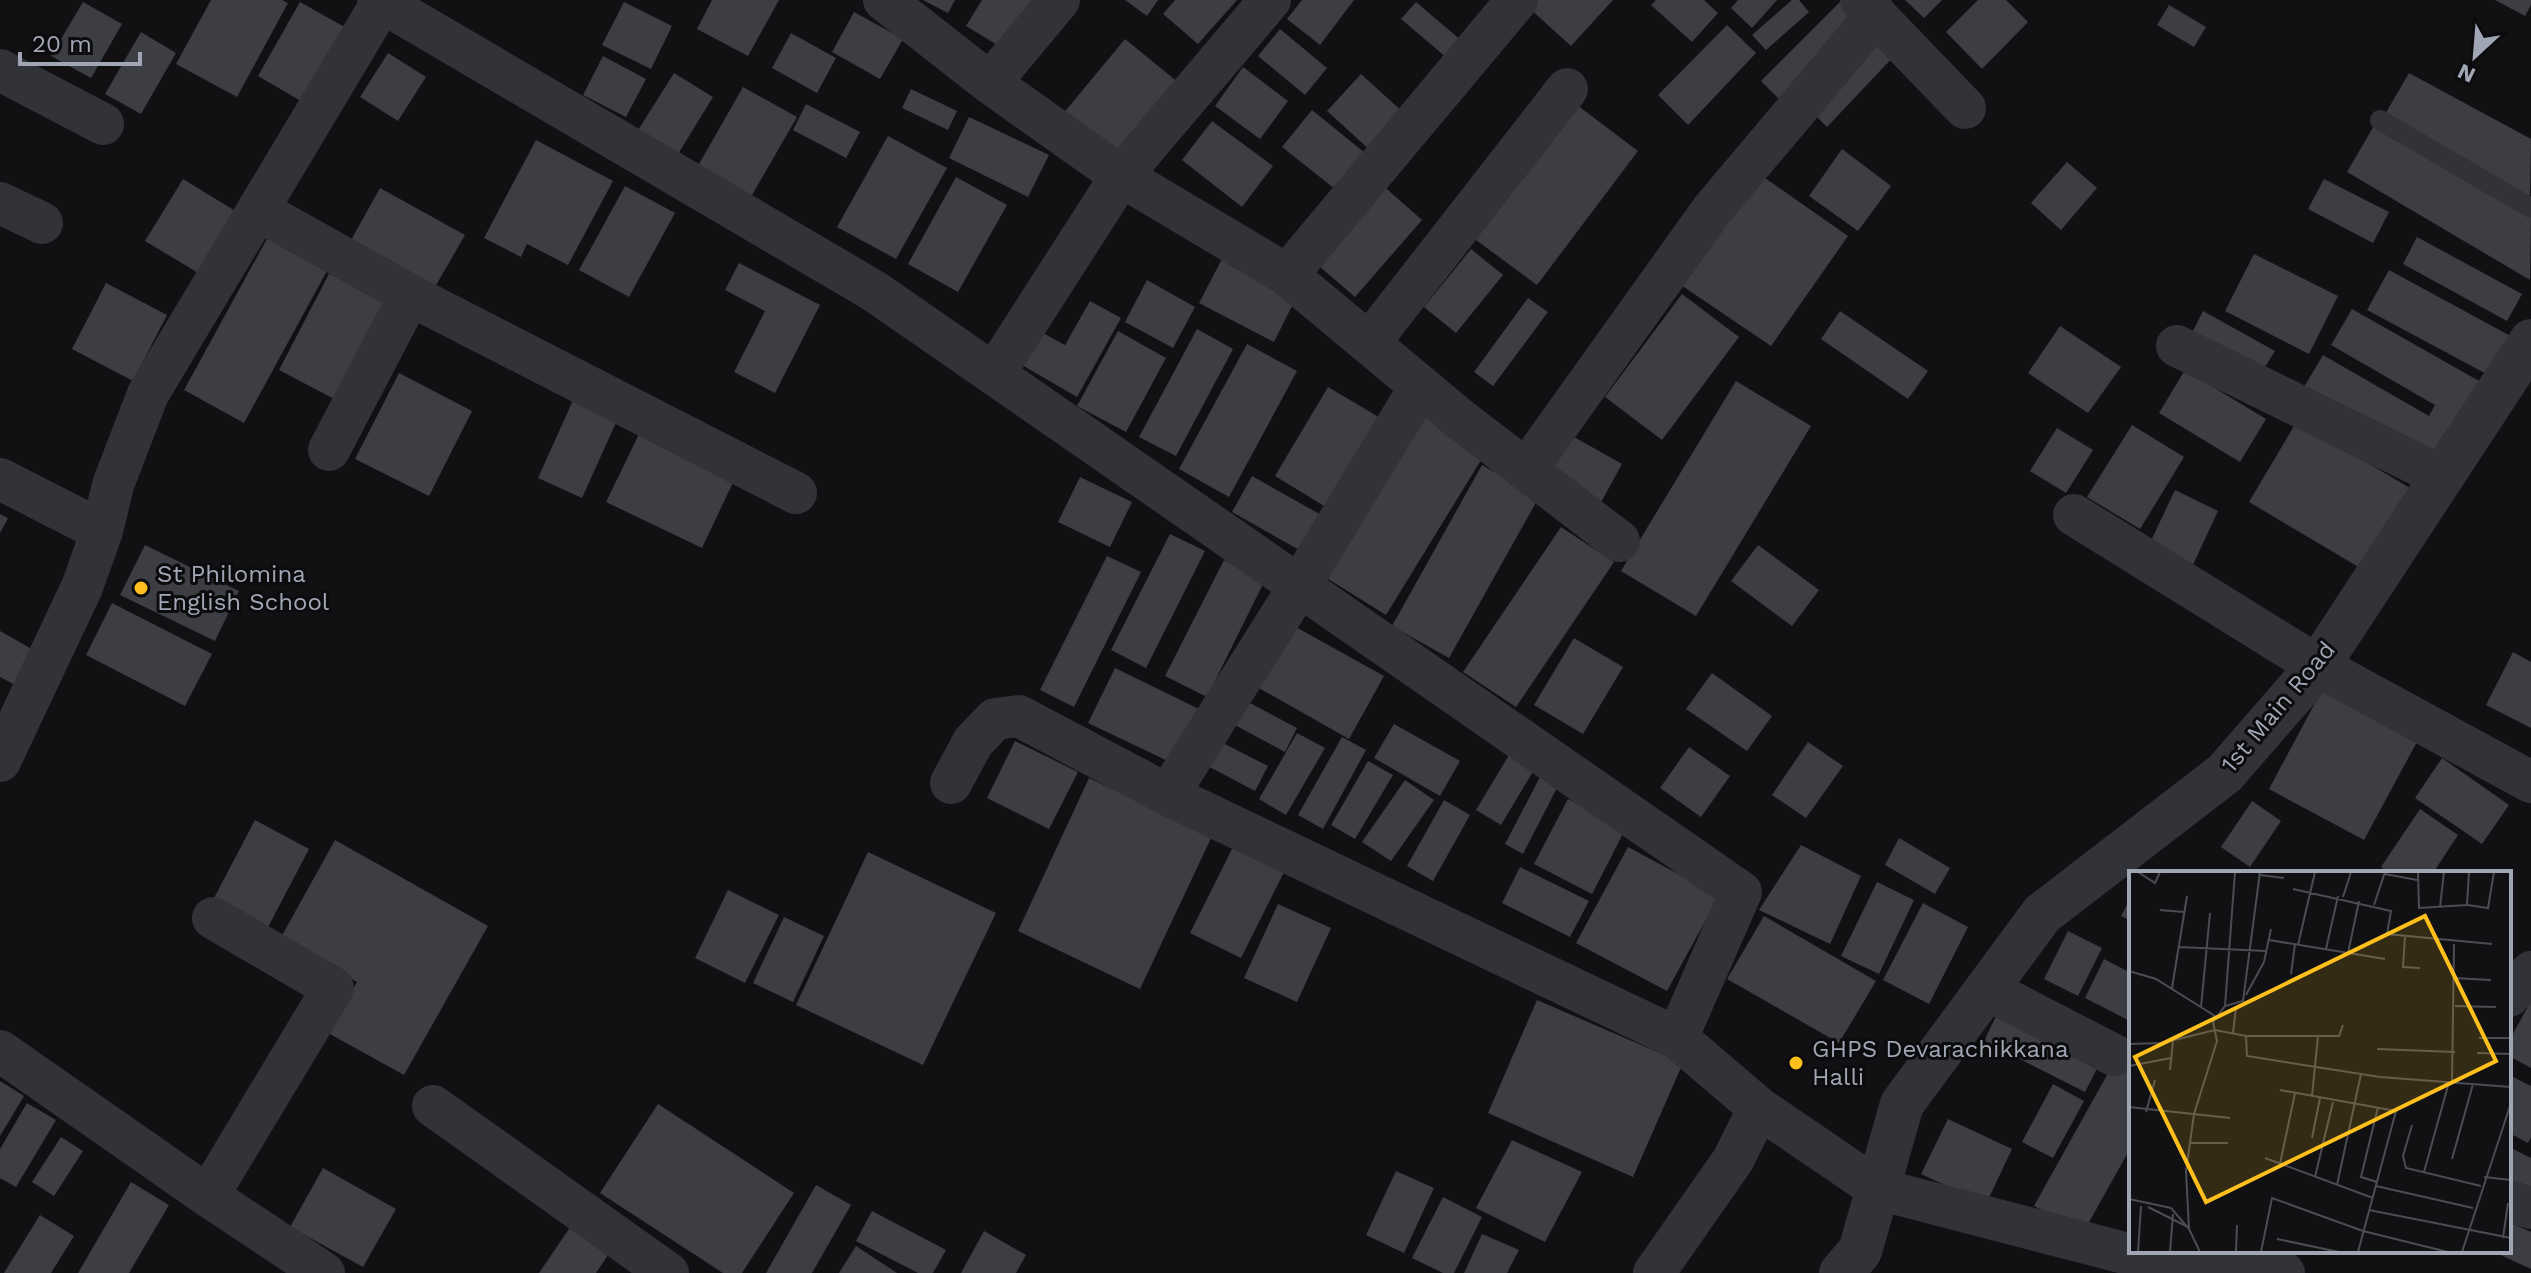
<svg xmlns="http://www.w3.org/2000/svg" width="2531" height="1273" viewBox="0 0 2531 1273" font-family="'Work Sans',sans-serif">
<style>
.building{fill:#3d3e43}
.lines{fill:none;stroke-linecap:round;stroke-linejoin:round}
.service{stroke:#323338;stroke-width:20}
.minor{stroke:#323338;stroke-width:42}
.tertiary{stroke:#323338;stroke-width:44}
.poi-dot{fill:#ffc01d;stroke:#0c0c0e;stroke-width:3}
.labels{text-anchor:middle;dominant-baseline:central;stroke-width:6;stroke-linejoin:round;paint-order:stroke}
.poi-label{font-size:24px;fill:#a1a6b5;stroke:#0c0c0e;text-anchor:start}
.street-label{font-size:24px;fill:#a1a6b5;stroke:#0c0c0e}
.inset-road{fill:none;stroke:#4b4d54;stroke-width:2}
.view{fill:#ffc01d;fill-opacity:0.15;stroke:#ffc01d;stroke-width:4}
.inset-edge{fill:none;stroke:#a1a6b5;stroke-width:4}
</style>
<rect width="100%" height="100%" fill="#111113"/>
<path class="building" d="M211,0H282L288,3L237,97L176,64Z
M712,0H779L748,56L697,29Z
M923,0H955L948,13Z
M982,0H1032L1004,49L966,26Z
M1125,0H1158L1147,16Z
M1175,0H1237L1198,44L1163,14Z
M1302,0H1354L1320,45L1287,19Z
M1536,0H1613L1571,46L1529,8Z
M1656,0H1704L1718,13L1692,42L1651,5Z
M1738,0H1777L1752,28L1731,8Z
M1792,0H1799L1809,12L1766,50L1752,35Z
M1905,0H1942L1924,18Z
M1978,0H2006L2028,22L1982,69L1946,32Z
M2495,0H2531V5L2525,16Z
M1841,1L1859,19L1780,100L1761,81Z
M83,2L122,24L91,78L51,56Z
M300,2L348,29L306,104L258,76Z
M624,2L672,26L651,69L602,45Z
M1416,2L1469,47L1454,64L1401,19Z
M2169,5L2206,27L2194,47L2157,25Z
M854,12L903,39L880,79L832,52Z
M1727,25L1756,53L1688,125L1658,95Z
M1280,29L1327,68L1305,95L1258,56Z
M141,32L176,53L141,114L105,94Z
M791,33L836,58L817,93L772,68Z
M1875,34L1896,54L1827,127L1807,107Z
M1125,39L1179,83L1111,166L1057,121Z
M388,53L426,77L398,121L360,97Z
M603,56L646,79L626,117L583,95Z
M1243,67L1288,101L1260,139L1215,106Z
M674,73L713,97L675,159L635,135Z
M2409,73L2531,139L2530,196L2384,116Z
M1361,74L1405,114L1371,151L1327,111Z
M743,87L797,117L748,202L695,171Z
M911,89L957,111L948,130L902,108Z
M1573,102L1638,151L1537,285L1472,237Z
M806,104L860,132L846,158L793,130Z
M1312,110L1365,153L1335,189L1282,147Z
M969,117L1049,155L1028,197L949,158Z
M1212,121L1273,166L1242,207L1182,160Z
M2375,124L2531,215L2530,280L2347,172Z
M888,136L947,168L896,259L837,227Z
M536,140L613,181L568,265L527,244L521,257L484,238Z
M1842,149L1891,186L1858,231L1809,196Z
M2067,162L2097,188L2061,230L2031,203Z
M1755,171L1848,236L1771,346L1678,283Z
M956,177L1007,205L958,292L908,264Z
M183,179L237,212L200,274L145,241Z
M2324,179L2389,212L2373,243L2308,209Z
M1380,183L1422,220L1355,297L1312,260Z
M625,186L675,213L629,297L579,270Z
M380,188L465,235L435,287L351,240Z
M268,237L328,269L244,423L184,390Z
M2417,237L2522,294L2507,321L2403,264Z
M1471,249L1503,275L1456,333L1424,307Z
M2254,254L2338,296L2309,354L2225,311Z
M1223,257L1297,296L1274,342L1199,303Z
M739,263L820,305L775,393L734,372L765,311L725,290Z
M331,270L390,300L338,401L279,370Z
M2389,270L2516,339L2494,378L2367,310Z
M1147,280L1195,307L1173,348L1125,322Z
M106,283L167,315L133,381L72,349Z
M1682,294L1739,337L1662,440L1605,397Z
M1528,298L1548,312L1493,386L1474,372Z
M1090,301L1121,318L1077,397L1010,358L1028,325L1065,345Z
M2352,309L2488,386L2439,471L2301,392L2323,355L2429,416L2435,405L2331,345Z
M1840,311L1928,371L1908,399L1821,339Z
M2203,311L2275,351L2263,370L2188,341Z
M2060,326L2121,367L2088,413L2028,373Z
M1197,329L1233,349L1176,456L1139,437Z
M1118,331L1166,358L1126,432L1077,406Z
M1247,344L1297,371L1229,497L1179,469Z
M2185,370L2266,419L2240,462L2159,413Z
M399,373L472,411L429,496L355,459Z
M1736,381L1811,426L1696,616L1621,571Z
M1328,387L1382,419L1329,509L1275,476Z
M574,398L618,418L582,498L538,478Z
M1417,409L1486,452L1386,615L1317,572Z
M2297,421L2415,491L2367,572L2249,502Z
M2132,425L2184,457L2140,529L2087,497Z
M642,428L737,474L702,548L606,502Z
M2057,428L2093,450L2066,493L2030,471Z
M1567,433L1622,464L1600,504L1544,472Z
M1482,465L1539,497L1449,658L1392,626Z
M1252,476L1330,520L1310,556L1232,512Z
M1080,477L1132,502L1110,547L1058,522Z
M2175,490L2218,511L2192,567L2148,547Z
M0,514L8,518L0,533Z
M1561,527L1614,562L1516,707L1463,672Z
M1170,534L1205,551L1146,668L1111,650Z
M145,545L239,591L215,641L120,595Z
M1758,545L1819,590L1792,626L1731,581Z
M1107,556L1141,572L1074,707L1040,690Z
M1224,560L1265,580L1207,697L1165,676Z
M112,603L212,654L185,706L86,655Z
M1285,621L1384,676L1349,739L1250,683Z
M0,631L37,652L17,686L0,677Z
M1574,638L1623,667L1583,734L1534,705Z
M2513,652L2531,662V728L2486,705Z
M1115,668L1199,709L1172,763L1088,723Z
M1712,673L1772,716L1747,751L1686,709Z
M2323,688L2418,740L2364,840L2269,789Z
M1235,695L1297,728L1285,752L1222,718Z
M1394,724L1460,761L1440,796L1374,758Z
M1297,733L1325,748L1286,815L1259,799Z
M1342,737L1366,750L1323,829L1298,815Z
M1215,739L1268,766L1255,791L1202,763Z
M1015,741L1078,772L1049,829L987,798Z
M1808,742L1843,766L1806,818L1772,795Z
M1689,747L1730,776L1701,817L1660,788Z
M1509,755L1534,770L1501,825L1476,810Z
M2442,758L2509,805L2482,844L2415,798Z
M1368,761L1393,775L1355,839L1331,825Z
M1540,777L1558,786L1523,854L1505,844Z
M1089,778L1212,836L1140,989L1018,931Z
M1405,780L1434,800L1391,861L1362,842Z
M1568,799L1626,828L1592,894L1534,864Z
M1444,800L1470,815L1433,881L1407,866Z
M2252,801L2281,821L2250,867L2221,847Z
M2420,809L2458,835L2433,873H2389L2381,867Z
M255,820L309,849L267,929L213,900Z
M1899,838L1950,868L1935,894L1885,865Z
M335,840L488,926L404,1075L328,1033L357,982L280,939Z
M1236,841L1287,866L1241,958L1190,933Z
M1801,845L1861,876L1830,944L1759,910Z
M1628,847L1719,896L1667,991L1576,943Z
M868,852L996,913L923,1065L796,1005Z
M1520,867L1589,901L1570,937L1502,903Z
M1877,882L1914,900L1879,974L1841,956Z
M728,890L779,915L745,983L695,958Z
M2131,897V921L2121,916Z
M1923,903L1968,927L1929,1004L1883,980Z
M1278,904L1331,928L1297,1002L1244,978Z
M1764,916L1876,981L1839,1043L1727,979Z
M784,917L824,936L793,1002L753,983Z
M2068,931L2102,948L2078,996L2044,979Z
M2104,959L2131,973L2130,1021L2085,998Z
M1537,1000L1683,1063L1633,1177L1488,1113Z
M2531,1001V1068L2509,1056V1041Z
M1998,1012L2100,1063L2085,1092L1984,1041Z
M2122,1048L2131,1053V1147L2083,1233L2034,1206Z
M2509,1075L2531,1086V1137L2528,1143L2509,1133Z
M0,1081L24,1096L0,1136Z
M2053,1084L2084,1101L2053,1158L2022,1142Z
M27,1103L56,1120L16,1187L0,1178V1149Z
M658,1104L794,1193L742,1273H723L600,1193Z
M1948,1119L2012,1149L1986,1204L1921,1174Z
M61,1137L83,1151L54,1196L32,1182Z
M1512,1140L1582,1172L1545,1242L1476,1208Z
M2509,1147L2531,1158V1197L2509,1186Z
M323,1168L396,1209L363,1267L290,1227Z
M1396,1171L1434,1188L1404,1253L1366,1235Z
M131,1182L169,1205L129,1273H78Z
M816,1185L851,1205L812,1273H766Z
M1443,1197L1482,1217L1454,1273H1443L1412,1258Z
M872,1211L946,1250L933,1273H918L856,1241Z
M40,1215L74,1236L51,1273H4Z
M2509,1222L2531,1232V1269L2492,1251H2509Z
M573,1223L612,1249L596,1273H539Z
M984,1231L1026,1255L1016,1273H961Z
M1482,1234L1519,1250L1507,1273H1464Z
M856,1246L897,1273H839Z"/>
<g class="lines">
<path class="service" d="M2380,120L2531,208"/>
<path class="minor" d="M378,0L874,291L1741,892L1677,1038
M884,0L990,83L1121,176L1287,275L1461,420L1619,541
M1861,0L1965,108
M0,70L103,124
M990,83L1059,0
M0,203L42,223
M258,210L410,295L796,493
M1287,275L1517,0
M1369,343L1567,89
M2177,346L2443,477
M994,374L1121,176L1270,0
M329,450L410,295
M1526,470L1712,210L1876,15
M0,479L102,531
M2074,515L2318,666L2531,782
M0,761L82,587L102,531L113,485L148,394L382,2
M951,783L973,742L995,719L1019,716L1168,795L1677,1038L1759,1108L1878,1189L2140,1257L2216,1254L2284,1273
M1168,795L1300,585L1420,387
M1986,989L2114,1055
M2509,996L2531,972
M0,1051L208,1196L324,1273
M433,1106L668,1273
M208,1196L333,988L213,918
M2509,1201L2531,1208
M1654,1273L1733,1160L1759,1108"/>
<path class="tertiary" d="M1841,1273L1860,1251L1902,1104L2042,914L2225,773L2318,666L2531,341"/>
</g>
<g class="poi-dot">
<circle cx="141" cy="588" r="8"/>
<circle cx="1796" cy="1063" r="8"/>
</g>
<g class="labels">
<g class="poi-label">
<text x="157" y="574">St Philomina<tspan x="157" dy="28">English School</tspan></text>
<text x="1812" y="1049">GHPS Devarachikkana<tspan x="1812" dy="28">Halli</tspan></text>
</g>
<g class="street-label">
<text transform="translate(2278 707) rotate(-50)">1st Main Road</text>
</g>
</g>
<g transform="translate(2129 871)">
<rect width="382" height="382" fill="#111113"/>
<path class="inset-road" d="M9,1L26,12L31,1M289,1L290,37L338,34M340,1L338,34L359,37L365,1M256,3L288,9M131,4L155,7M164,18L262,40L258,63L363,73M214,26L222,1M245,34L256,1M311,36L315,1M31,39L55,41M276,65L274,96L291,97M140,69L256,88M169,74L186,1M50,76L137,80M197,78L209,25M219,82L230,30M0,100L27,108L86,145M162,103L166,73M324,107L362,109M43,117L58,25M117,124L135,91L142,58M96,135L114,130L131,1M326,135L367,136M72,136L81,42M104,162L107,136M117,165L118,185L251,206L382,216M350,167H382M0,173L33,172L86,159L117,165H210L214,154M248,178L326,181M348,182L382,183M0,195L42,187M41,199L44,170M323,211L325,73M151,219L267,240L229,381M183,225L189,165M0,236L101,247M17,241L26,209M283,254L274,285L277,297L352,315M183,267L191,227M61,272H99M136,287L244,327M323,288L344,213M151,293L166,222M295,301L320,211M186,306L204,231M355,306L382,309M248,311L232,306L249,236M208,314L232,203M247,315L344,337M0,328L42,337L60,358M19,336L57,355M240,339L382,367M374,367L379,332M148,368L210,381M9,381L12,335M41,381L44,343M71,381L60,358L57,300L65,243L88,170L84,151L96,135L106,1M107,381L108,354M132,381L143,327L234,360L319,381M333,381L382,232"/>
<path class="view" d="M296,45L367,190L77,331L6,186Z"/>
<rect width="382" height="382" class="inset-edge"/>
</g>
<g transform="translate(2475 56) rotate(206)" stroke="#0c0c0e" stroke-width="6" paint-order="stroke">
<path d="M0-6L14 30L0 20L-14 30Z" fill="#a1a6b5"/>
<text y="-12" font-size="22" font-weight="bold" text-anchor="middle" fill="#a1a6b5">N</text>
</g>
<path d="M20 52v12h120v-12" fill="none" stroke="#a1a6b5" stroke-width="4"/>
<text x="32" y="52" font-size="24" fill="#a1a6b5" stroke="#0c0c0e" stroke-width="6" paint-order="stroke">20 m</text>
</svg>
